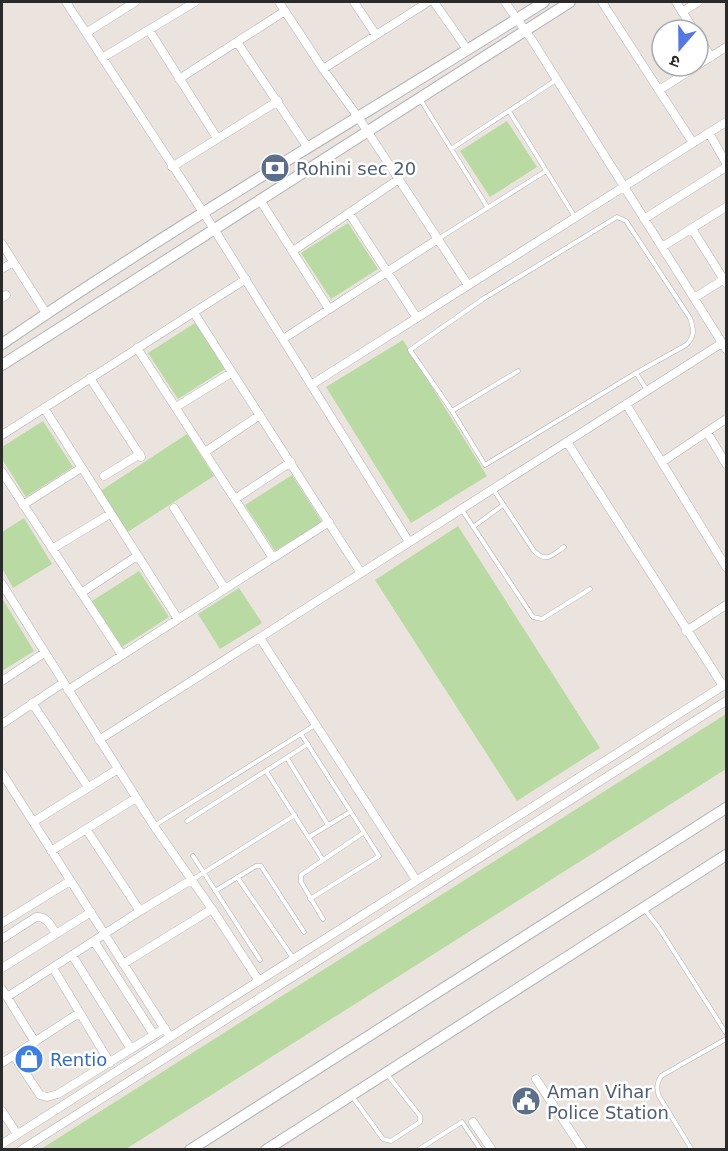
<svg xmlns="http://www.w3.org/2000/svg" width="728" height="1151" viewBox="0 0 728 1151" font-family="'DejaVu Sans','Noto Sans Devanagari',sans-serif">
<style>
.grass{fill:#b9daa2}
.lines{fill:none;stroke-linecap:round;stroke-linejoin:round}
.lane-casing{stroke:#afb1b9;stroke-width:5}
.street-casing{stroke:#afb1b9;stroke-width:9}
.secondary-casing{stroke:#afb1b9;stroke-width:12}
.lane{stroke:#fff;stroke-width:4}
.street{stroke:#fff;stroke-width:8}
.secondary{stroke:#fff;stroke-width:10}
.labels{text-anchor:middle;dominant-baseline:central;stroke-width:5;stroke-linejoin:round;paint-order:stroke}
.service-label{font-size:18px;fill:#4e5e75;stroke:#fff;text-anchor:start}
.shop-label{font-size:18px;fill:#366cbe;stroke:#fff;text-anchor:start}
</style>
<rect width="100%" height="100%" fill="#ebe4de"/>
<path class="grass" d="M507,121L537,167L490,197L460,151Z
M348,223L378,269L331,299L301,253Z
M195,323L225,369L178,399L148,353Z
M403,340L487,476L411,523L326,387Z
M43,421L73,467L26,497L2,459V447Z
M187,434L214,476L123,535L96,494Z
M292,475L322,522L275,551L245,505Z
M24,518L52,564L13,588L2,568V532Z
M458,526L600,748L517,801L375,580Z
M139,571L169,617L122,647L92,601Z
M239,588L262,623L220,649L198,614Z
M2,598L34,651L2,671Z
M726,714V769L126,1149H41Z"/>
<g class="lines">
<g class="lane-casing">
<path id="lane" d="M420,99L488,208
M509,111L575,217
M451,149L556,80
M617,217L626,221L690,318C694,329 695,337 686,345L636,373L485,465L452,411L410,350L483,299Z
M438,239L546,171
M636,373L647,390
M452,411L518,371
M493,489L534,551C547,563 551,556 564,547
M462,510L533,617L542,619L590,589
M473,527L503,505
M301,734L379,856L310,899
M287,758L328,825
M266,771L323,860
M187,821L308,744
M154,826L315,725
M309,837L350,812
M193,856L260,960
M237,877L293,958
M192,880L295,815
M215,891L256,866H261L304,932
M644,909L659,928L726,1033
M323,919L301,882V875L363,833
M352,1096L383,1139L391,1141L420,1122V1116L386,1073
M418,1150L462,1122L481,1150
M692,1150L659,1096C656,1088 657,1083 661,1076L726,1039"/>
</g>
<g class="street-casing">
<path id="street" d="M66,2L214,229L409,542
M279,2L323,69L358,117L468,285
M354,2L376,35
M434,2L467,49
M505,2L532,40L726,349
M602,2L693,143
M676,2L694,30
M682,12L698,2
M149,30L217,138
M86,33L135,2
M698,36L711,57
M237,42L308,148
M102,58L195,2
M698,65L726,47
M323,69L428,2
M179,79L285,11
M659,90L697,66
M709,133L726,163
M172,167L278,101
M260,200L329,309
M349,213L417,318
M644,219L726,167
M692,229L726,283
M2,244L46,313
M662,247L726,207
M293,251L399,179
M2,269L13,262
M2,298L6,295
M694,298L726,278
M194,313L361,573
M283,339L438,239
M137,348L273,558
M90,378L141,457
M311,385L726,122
M626,404L726,567
M176,407L231,373
M44,408L178,619
M707,432L726,464
M2,435L246,279
M567,442L723,686
M205,452L260,415
M662,462L726,419
M2,472L122,655
M104,476L140,454
M235,499L291,462
M23,505L81,468
M174,508L225,589
M52,549L110,514
M2,584L154,826L212,909L259,981
M81,593L137,556
M686,631L726,605
M260,638L416,880
M2,681L44,653
M68,690L329,522
M32,703L88,787
M2,724L63,683
M99,740L722,343
M2,773L170,1037
M33,822L118,769
M86,829L140,911
M51,851L136,798
M2,923L70,881
M2,939L36,917C47,916 51,926 56,934
M94,941L154,1035
M72,955L131,1049
M123,964L212,909
M2,968L91,912
M53,968L110,1063
M2,989L35,1042
M7,997L140,911L191,880
M14,1056L40,1095L47,1097L58,1094L165,1028
M2,1063L79,1013
M536,1079L583,1150
M2,1111L17,1134
M473,1122L492,1150
M2,1144L726,684
M21,1150L726,701"/>
</g>
<g class="secondary-casing">
<path id="secondary" d="M2,344C178,223 363,116 544,2
M2,365L570,2
M190,1150L726,808
M266,1150L726,855"/>
</g>
<use href="#lane" class="lane"/>
<use href="#street" class="street"/>
<use href="#secondary" class="secondary"/>
</g>
<defs>
<g id="bank-disc" transform="scale(1.5)"><circle r="9.5" fill="#5c6f8a" stroke="#fff"/><path d="M-6-4H6V4H-6ZM0-2.3a2.3 2.3 0 1 0 0 4.6a2.3 2.3 0 1 0 0-4.6Z" fill="#fff"/></g>
<g id="shop-disc" transform="scale(1.5)"><circle r="9.5" fill="#3f7fe0" stroke="#fff"/><path d="M-5-2.5h2.3a2.7 3.5 0 0 1 5.4 0H5L5.5 6h-11ZM-1.5-2.5h3a1.5 2.3 0 0 0-3 0Z" fill="#fff"/></g>
<g id="civic-disc" transform="scale(1.5)"><circle r="9.5" fill="#5c6f8a" stroke="#fff"/><path d="M-.6-6.5H3V-4.5H.6V-3L4-1V1h2V6H-6V1h2V-1L-.6-3ZM-1.2 2.5V6h2.4V2.5Z" fill="#fff"/></g>
</defs>
<g fill-rule="evenodd">
<use href="#bank-disc" x="275" y="168"/>
<use href="#shop-disc" x="29" y="1059"/>
<use href="#civic-disc" x="526" y="1101"/>
</g>
<g class="labels">
<g class="service-label">
<text x="296" y="168">Rohini sec 20</text>
<text x="547" y="1091">Aman Vihar<tspan x="547" dy="21">Police Station</tspan></text>
</g>
<g class="shop-label">
<text x="50" y="1059">Rentio</text>
</g>
</g>
<rect width="728" height="1151" fill="none" stroke="#2a2a2a" stroke-width="6"/>
<g transform="translate(680 48) rotate(200)"><circle r="28" fill="#ffffff" stroke="#aaaaaa" stroke-width="1.5"/>
<path d="M0-4.5L10 22L0 15L-10 22Z" fill="#5377e3"/>
<text y="-9" font-size="16" font-weight="bold" text-anchor="middle" fill="#2a2a2a">उ</text>
</g>
</svg>
